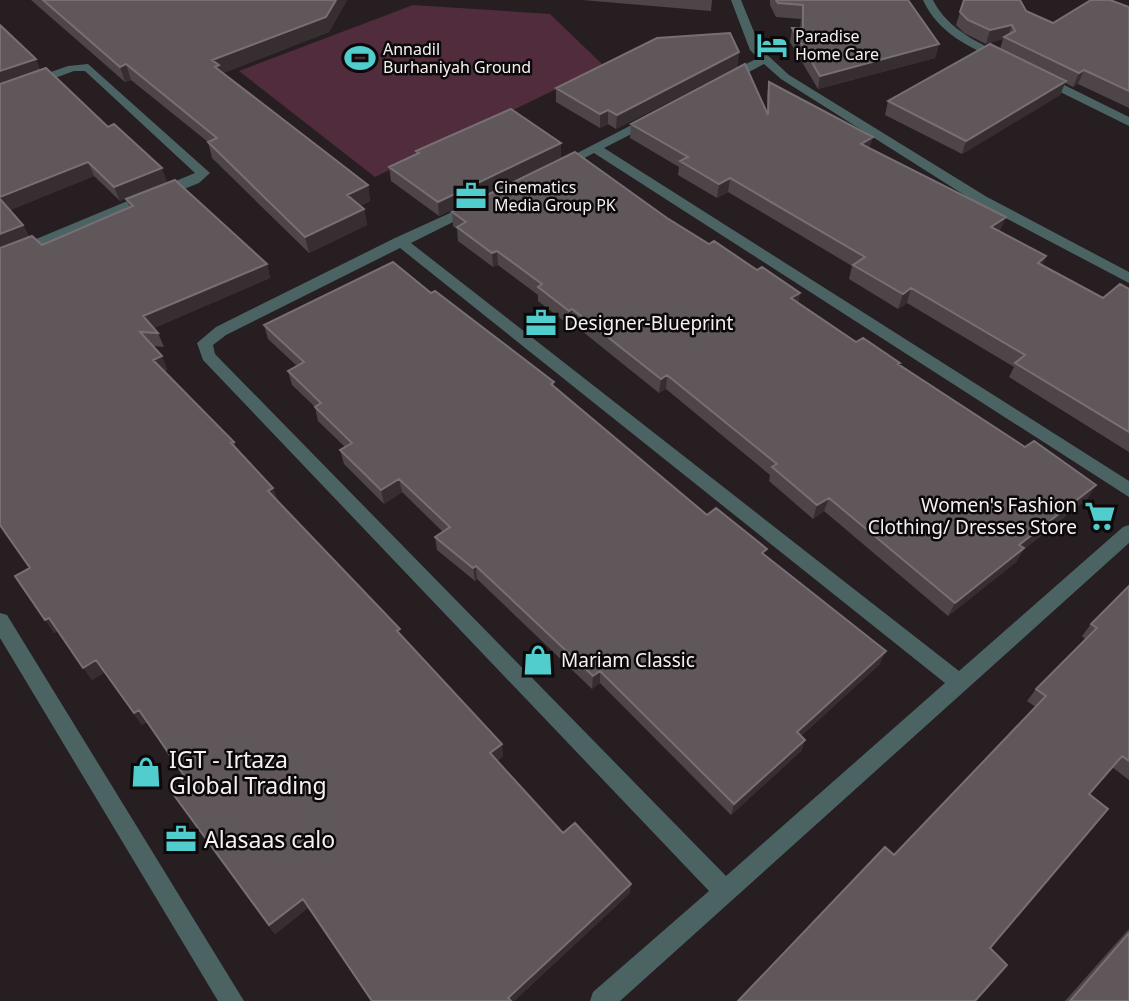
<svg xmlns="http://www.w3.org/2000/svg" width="1129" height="1001" viewBox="0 0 1129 1001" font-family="'Noto Sans',sans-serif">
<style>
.green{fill:#512c3c}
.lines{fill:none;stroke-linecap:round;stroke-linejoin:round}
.street{fill:#4c6363;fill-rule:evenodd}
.wall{fill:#4e4549}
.shaded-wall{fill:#362e31}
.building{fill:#60575b;stroke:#776f73;stroke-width:2}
.labels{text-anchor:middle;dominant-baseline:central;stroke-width:5;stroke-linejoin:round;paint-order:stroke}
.far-poi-label{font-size:16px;fill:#f6f0f2;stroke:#0c090a;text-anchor:start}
.poi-label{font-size:19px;fill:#f6f0f2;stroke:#0c090a;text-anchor:start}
.near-poi-label{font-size:23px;fill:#f6f0f2;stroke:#0c090a;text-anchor:start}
</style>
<rect width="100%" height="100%" fill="#261e21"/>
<path class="green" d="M413,5L550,14L604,66L375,177L239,71Z"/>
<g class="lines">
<path class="street" d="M731,0H741L761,49L789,75L987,197L1129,272V283L977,203L781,79L764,64L732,81H724V75L758,58L750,50Z
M923,0H933C948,30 979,43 1008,57V61H1000C969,47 938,33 923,0Z
M88,64L210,173L199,183L0,263V254L195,173L85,71H74L0,98V90L68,66Z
M1042,74L1129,117V126L1038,81L1036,78Z
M651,115L655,116V122L604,148L1129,481V497L594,153L565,168H555L554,165Z
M472,203L477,204V210L411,243L959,671L1123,527L1129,525V543L620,1001H590L593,992L709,891L203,360L197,343L216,327L395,238ZM400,248L945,683L726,876L215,354L213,345L226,335Z
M0,613L7,615L244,1001H218L0,638Z"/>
</g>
<path class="wall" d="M31,0H347L329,32L223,73L368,185L370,201L360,206L364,209L367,225L309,253L212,158L208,142L131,80L125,82Z
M582,0H712L711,11Z
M770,0H908L939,44L935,58L818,89L790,42L792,28H800L801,19L776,17L770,5Z
M964,0L1026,11L1053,23L1129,7V108L1078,84L1073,87L1065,83L1060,95L962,154L885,115L888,101L1000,49L1003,39L986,44L964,33L956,25Z
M0,25L36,59L40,70L167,182L120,201L94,176L10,210L23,225L29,237L42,245L129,207L126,199L267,264L270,278L154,328L158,333L164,347L153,346L162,356L167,370L165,371L234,442L236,448L278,501L402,636L503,756L497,761L563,833L630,893L514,1001H371L308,908L275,934L171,791L187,780L147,722L142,725L105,672L92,680L58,631L54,633L30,568L0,526Z
M738,66L616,129L608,124L600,128L556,102V88Z
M769,82L870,148L1000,231L999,232L1046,256L1042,265L1103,298L1129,289V452L1009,377L1014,367L907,303L898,309L849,279L852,266L728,192L717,198L678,175L679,167L630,138L631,124L767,111V95Z
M416,151L561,157L439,216L391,181L389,167L416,155Z
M452,212L667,218L709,244L800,293L798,303L856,342L899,365L1025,447L1096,485L1087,499L1023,550L1016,562L948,616L824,511L813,519L769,481L770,475L666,389L659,393L572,323L569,325L538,301V295L498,265L493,267L458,241L457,229L453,226Z
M431,293L554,382V386L707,515L766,556L880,664L801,736L805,740L801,751L731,815L600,683L592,689L477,579L475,581L437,550L435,537L443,532L402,492L384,504L344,464L340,450L345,447L318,421L315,407L292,385L288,371L297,366L268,339L264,325Z
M1129,586V780L1112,767L1089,794L990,948L894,855L1036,707L1027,701L1036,689L1085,639L1082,636L1091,624Z
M1129,929V1001H1065L1119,940Z"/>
<path class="shaded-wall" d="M336,0H347L329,32L221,74L219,82L212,60Z
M1012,25L1007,38L1004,37L1003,39L986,44L990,30Z
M939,44L935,58L818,89L820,76Z
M739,52L738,66L616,129L617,115Z
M36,59L41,73L0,87V71Z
M126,64L131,80L125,82L120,67Z
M1084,70L1078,84L1073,87L1079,73Z
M1066,81L1060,95L962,154L966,141Z
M608,110V124L600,128V114Z
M873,137L869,151L861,144Z
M561,143V157L439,216L438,202Z
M88,162L94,176L6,212L0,201V197Z
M162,168L167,182L120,201L114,187Z
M730,178L728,192L717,198L719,184Z
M368,185L370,201L350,211L347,195Z
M364,209L367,225L309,253L305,237Z
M1006,217L1000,231L985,241L991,227Z
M23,225L29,239L0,251V234Z
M497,251L498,265L493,267L492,253Z
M1046,256L1040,271L1038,263Z
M267,264L270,278L149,330L143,316Z
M911,288L907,303L898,309L903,294Z
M800,293L797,307L791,298Z
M572,309V323L569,325V311Z
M162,356L167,370L159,374L153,360Z
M667,375L666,389L659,393L661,379Z
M399,479L402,492L384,504L381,490Z
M1096,485L1087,499L1023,550L1016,562L948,616L955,603L1019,545Z
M273,488L278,501L268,491Z
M829,498L824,511L813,519L817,505Z
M476,566L477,579L475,581L473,568Z
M49,618L58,631L54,633L45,620Z
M886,651L880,664L792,744L797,732Z
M96,660L105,672L92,680L83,668Z
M600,671V683L592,689L593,676Z
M139,710L147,722L142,725L134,713Z
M805,740L801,751L731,815L734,804Z
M502,744L503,756L492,765L490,753Z
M631,884L630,893L514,1001H509L508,998Z
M303,899L308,908L275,934L269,925Z"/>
<path class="building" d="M43,0H336L326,17L212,60L219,65L215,67L368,185L347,195L364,209L305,237L208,142L217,138L126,64L120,67Z
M776,0H908L939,44L820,76L792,28H803V5L778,3Z
M964,0H1020L1026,11L1053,23L1091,0H1110L1129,7V91L1084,70L1079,73L1004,37L1015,31L1012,25L990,30L968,20L960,12Z
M0,25L36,59L0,71Z
M730,33L739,52L617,115L608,110L600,114L556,88L657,38Z
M990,44L1066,81L966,141L888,101Z
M745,64L768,115L769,82L873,137L861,144L1006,217L991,227L1046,256L1038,263L1103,298L1120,284L1129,289V432L1015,363L1025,355L911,288L903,294L853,265L865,257L730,178L719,184L680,161L688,157L631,124Z
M46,68L108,127L114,124L162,168L114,187L88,162L0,197V84Z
M511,109L561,143L438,202L389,167L419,153L416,151Z
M575,152L667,218L709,244L714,241L757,270L762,267L800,293L791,298L856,342L863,338L900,363L898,364L1025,447L1034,441L1096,485L1019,545L1024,548L955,603L829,498L817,505L772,467L777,464L667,375L661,379L572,309L569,311L538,287L542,284L497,251L492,253L457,227L466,222L452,212Z
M175,180L267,264L143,316L158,333L140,332L162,356L153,360L234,442L231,443L273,488L268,491L400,629L397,631L502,744L490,753L563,833L575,823L631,884L508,998L511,1001H372L303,899L269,925L171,791L187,780L139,710L134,713L96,660L83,668L49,618L45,620L15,576L30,568L0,525V248L32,236L42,245L133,206L126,199Z
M0,199L23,225L0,234Z
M393,262L431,293L435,291L554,382L551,384L707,515L716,508L767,549L762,553L886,651L797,732L805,740L734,804L600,671L593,676L476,566L473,568L435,537L450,527L399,479L381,490L340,450L352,443L315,407L321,403L288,371L304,362L264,325Z
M1129,586V761L1122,756L1089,794L1108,809L990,948L1007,965L975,1001H738L885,847L894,855L1046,696L1036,689L1097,628L1091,624Z
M1129,933V1001H1070Z"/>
<defs>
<g id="hotel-bare" transform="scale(2.415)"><path d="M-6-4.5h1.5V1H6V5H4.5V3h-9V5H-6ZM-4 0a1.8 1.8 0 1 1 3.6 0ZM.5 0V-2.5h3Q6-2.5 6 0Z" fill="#52cdcd" stroke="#0c090a" stroke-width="2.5" paint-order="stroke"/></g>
<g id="stadium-bare" transform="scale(2.415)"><path d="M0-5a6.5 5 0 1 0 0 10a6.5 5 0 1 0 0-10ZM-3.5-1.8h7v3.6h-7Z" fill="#52cdcd" stroke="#0c090a" stroke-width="2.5" paint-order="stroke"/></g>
<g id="office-bare" transform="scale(2.415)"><path d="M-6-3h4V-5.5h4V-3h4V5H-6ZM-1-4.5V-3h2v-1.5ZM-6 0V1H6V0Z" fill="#52cdcd" stroke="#0c090a" stroke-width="2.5" paint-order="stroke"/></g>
<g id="supermarket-bare" transform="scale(2.415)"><path d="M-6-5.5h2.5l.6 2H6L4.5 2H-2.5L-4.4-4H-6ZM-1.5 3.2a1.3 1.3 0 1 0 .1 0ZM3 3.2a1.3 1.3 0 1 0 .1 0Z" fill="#52cdcd" stroke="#0c090a" stroke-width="2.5" paint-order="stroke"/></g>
<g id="shop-bare" transform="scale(2.415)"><path d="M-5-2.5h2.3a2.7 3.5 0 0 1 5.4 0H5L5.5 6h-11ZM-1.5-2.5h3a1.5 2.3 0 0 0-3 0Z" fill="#52cdcd" stroke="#0c090a" stroke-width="2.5" paint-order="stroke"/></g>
</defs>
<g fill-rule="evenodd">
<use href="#hotel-bare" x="772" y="45"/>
<use href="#stadium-bare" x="360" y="58"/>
<use href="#office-bare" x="471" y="196"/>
<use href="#office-bare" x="541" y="323"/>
<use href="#supermarket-bare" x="1100" y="516"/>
<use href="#shop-bare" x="538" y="660"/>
<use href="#shop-bare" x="146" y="772"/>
<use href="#office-bare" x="181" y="839"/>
</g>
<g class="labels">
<g class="far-poi-label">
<text x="795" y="36">Paradise<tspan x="795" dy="18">Home Care</tspan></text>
<text x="383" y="49">Annadil<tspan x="383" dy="18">Burhaniyah Ground</tspan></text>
<text x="494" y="187">Cinematics<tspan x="494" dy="18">Media Group PK</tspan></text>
</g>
<g class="poi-label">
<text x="564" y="323">Designer-Blueprint</text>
<text x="1077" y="505" text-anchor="end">Women's Fashion<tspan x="1077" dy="22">Clothing/ Dresses Store</tspan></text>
<text x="561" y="660">Mariam Classic</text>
</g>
<g class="near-poi-label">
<text x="169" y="759">IGT - Irtaza<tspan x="169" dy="26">Global Trading</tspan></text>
<text x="204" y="839">Alasaas calo</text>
</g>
</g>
</svg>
